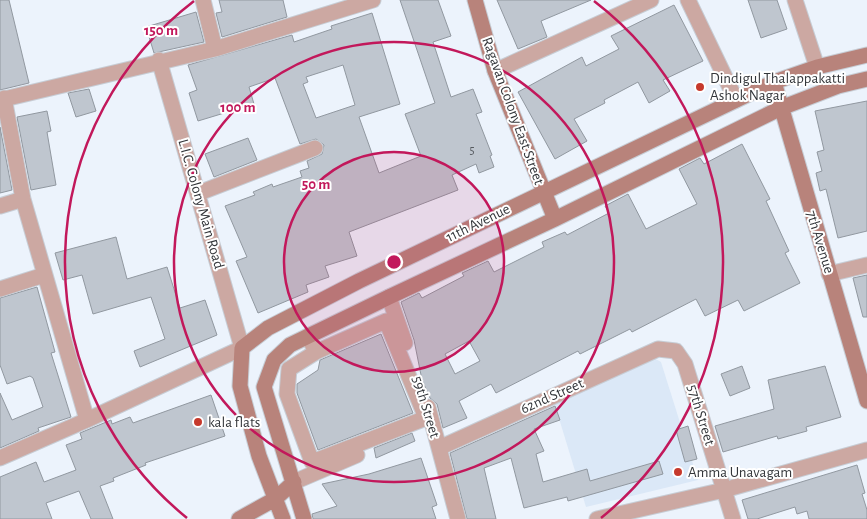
<svg xmlns="http://www.w3.org/2000/svg" width="867" height="519" viewBox="0 0 867 519" font-family="'Alegreya Sans',sans-serif">
<style>
.built{fill:#dbe8f7}
.building{fill:#bfc6cf;stroke:#9198a0;fill-rule:evenodd}
.lines{fill:none;stroke-linecap:round;stroke-linejoin:round}
.street-casing{stroke:#c7cdd5;stroke-width:17}
.secondary-casing{stroke:#c7cdd5;stroke-width:17}
.street{stroke:#cca8a2;stroke-width:15}
.secondary{stroke:#b8837b;stroke-width:15}
.ring{fill:none;stroke:#c2185b;stroke-width:2.5}
.poi-dot{fill:#c6392c;stroke:#fff;stroke-width:2}
.labels{text-anchor:middle;dominant-baseline:central;stroke-width:4;stroke-linejoin:round;paint-order:stroke}
.number-label{font-size:12px;fill:#565a5f}
.poi-label{font-size:15px;fill:#33363a;stroke:#fff;text-anchor:start}
.street-label{font-size:15px;fill:#33363a;stroke:#fff}
.centre{fill:#c2185b;stroke:#fff;stroke-width:2.5}
.ring-label{font-size:15px;text-anchor:middle;font-weight:bold;fill:#c2185b;stroke:#fff;stroke-width:4;stroke-linejoin:round;paint-order:stroke}
</style>
<rect width="100%" height="100%" fill="#ecf3fc"/>
<path class="built" d="M652,357L661,362L698,480L586,507L554,402Z"/>
<path class="building" d="M0,0H9L29,83L0,90Z
M219,0H283L287,17L222,37L216,13L222,12Z
M400,0H438L451,36L433,42L451,97L473,89L482,112L476,114L492,155L490,156L494,167L479,173L476,164L452,175L458,190L349,232L357,256L325,266L329,277L306,285L308,292L258,313L236,261L247,257L225,206L255,195L253,192L272,184L273,187L302,177L300,171L309,168L307,161L322,154L324,145L316,139L300,144L275,78L249,87L254,104L198,121L189,93L197,90L188,65L292,35L294,42L332,29L331,26L372,13L400,104L359,117L379,173L421,156L405,114L435,103ZM343,65L355,105L316,118L303,84L308,82L306,77Z
M497,0H591L541,21L547,37L518,49Z
M748,0H777L787,29L761,38Z
M674,5L703,61L663,80L670,91L649,103L638,82L604,100L605,103L574,119L587,141L555,159L518,92L582,57L586,66L619,49L611,36Z
M196,12L204,42L154,53L146,27Z
M89,89L96,111L76,117L68,93Z
M867,101V231L838,238L826,189L820,191L816,173L822,171L817,152L824,150L815,111Z
M47,111L51,131L47,132L56,185L31,190L17,117Z
M0,127L12,190L0,193Z
M248,138L257,160L214,177L205,154Z
M742,144L770,199L766,201L789,251L785,253L800,283L744,311L738,300L705,316L696,299L632,332L630,329L580,354L578,351L496,393L491,384L459,401L467,418L443,428L437,404L430,398L422,380L414,340L401,302L419,293L422,298L464,276L462,273L488,261L494,272L544,247L542,242L565,232L567,235L609,213L605,206L628,194L646,229L697,204L679,169L700,158L704,164ZM469,341L480,361L455,374L445,354Z
M116,237L127,279L167,267L180,308L205,300L217,335L140,367L134,351L165,339L151,297L93,314L82,275L63,280L55,253Z
M867,275V317H863L853,278Z
M37,287L55,352L51,353L71,417L38,428L39,431L0,448V393L12,420L43,407L33,378L30,376L7,384L0,365V298Z
M381,334L413,413L318,450L297,393V384L318,370L320,360Z
M742,366L750,388L730,396L721,374Z
M825,366L841,417L806,427L807,431L778,439L777,436L723,452L715,426L774,409L768,380Z
M211,395L225,436L145,463L146,465L113,478L114,481L100,486L113,519H91L79,491L46,503L52,519H0V477L36,462L44,482L76,470L66,445L82,439L80,433L111,420L112,424L130,417L133,423Z
M555,406L560,420L534,429L544,451L536,454L543,482L587,469L590,481L659,461L663,474L568,501L567,497L524,508L511,458L484,468L496,519H467L450,453Z
M688,426L697,459L685,462L676,430Z
M412,433L415,441L376,458L374,448Z
M421,458L437,505L432,507L436,519H313L312,514L337,506L322,484L369,474Z
M857,465L865,493L862,494L867,510V519H809L807,511L797,514L795,507L757,519H748L742,500Z"/>
<g class="lines">
<g class="street-casing">
<path id="street" d="M203,0L215,49
M688,0L736,100
M795,0L817,67
M495,71L651,0
M4,98L23,199L87,420
M0,100L215,49L373,0
M199,193L315,148
M0,206L23,199
M829,274L867,265
M0,289L44,275
M389,297L405,343
M308,336L316,352L289,369L287,394L312,462L426,418L386,321L316,352
M428,407L458,519
M439,448L658,349L676,351L685,364L733,519
M0,458L87,420L242,348L159,60
M294,482L357,455
M597,519L724,490L867,450"/>
</g>
<g class="secondary-casing">
<path id="secondary" d="M475,0L495,71L555,219
M774,82L867,401
M239,519L275,499L294,482
M283,519L259,456L240,386L242,348L268,328L359,281L774,82L817,67L867,55
M304,519L264,387L274,360L290,345L389,297L555,219L781,108L838,86L867,79"/>
</g>
<use href="#street" class="street"/>
<use href="#secondary" class="secondary"/>
</g>
<circle cx="394" cy="262" r="110" fill="#c2185b" fill-opacity=".12"/>
<g class="ring">
<circle cx="394" cy="262" r="110"/>
<circle cx="394" cy="262" r="220"/>
<path d="M187 518A329 329 0 0 1 194 1M594 1A329 329 0 0 1 601 518"/>
</g>
<g class="poi-dot">
<circle cx="700" cy="87" r="5"/>
<circle cx="198" cy="422" r="5"/>
<circle cx="678" cy="472" r="5"/>
</g>
<g class="labels">
<g class="number-label">
<text x="472" y="150">5</text>
</g>
<g class="poi-label">
<text x="710" y="78">Dindigul Thalappakatti<tspan x="710" dy="17">Ashok Nagar</tspan></text>
<text x="208" y="422">kala flats</text>
<text x="688" y="472">Amma Unavagam</text>
</g>
<g class="street-label">
<text transform="translate(513 111) rotate(70)">Ragavan Colony East Street</text>
<text transform="translate(201 204) rotate(74)">L.I.C. Colony Main Road</text>
<text transform="translate(478 223) rotate(-26)">11th Avenue</text>
<text transform="translate(820 242) rotate(73)">7th Avenue</text>
<text transform="translate(552 396) rotate(-24)">62nd Street</text>
<text transform="translate(426 407) rotate(73)">59th Street</text>
<text transform="translate(701 415) rotate(73)">57th Street</text>
</g>
</g>
<circle cx="394" cy="262" r="8" class="centre"/>
<g class="ring-label">
<text x="161" y="35">150 m</text>
<text x="238" y="112">100 m</text>
<text x="316" y="189">50 m</text>
</g>
</svg>
